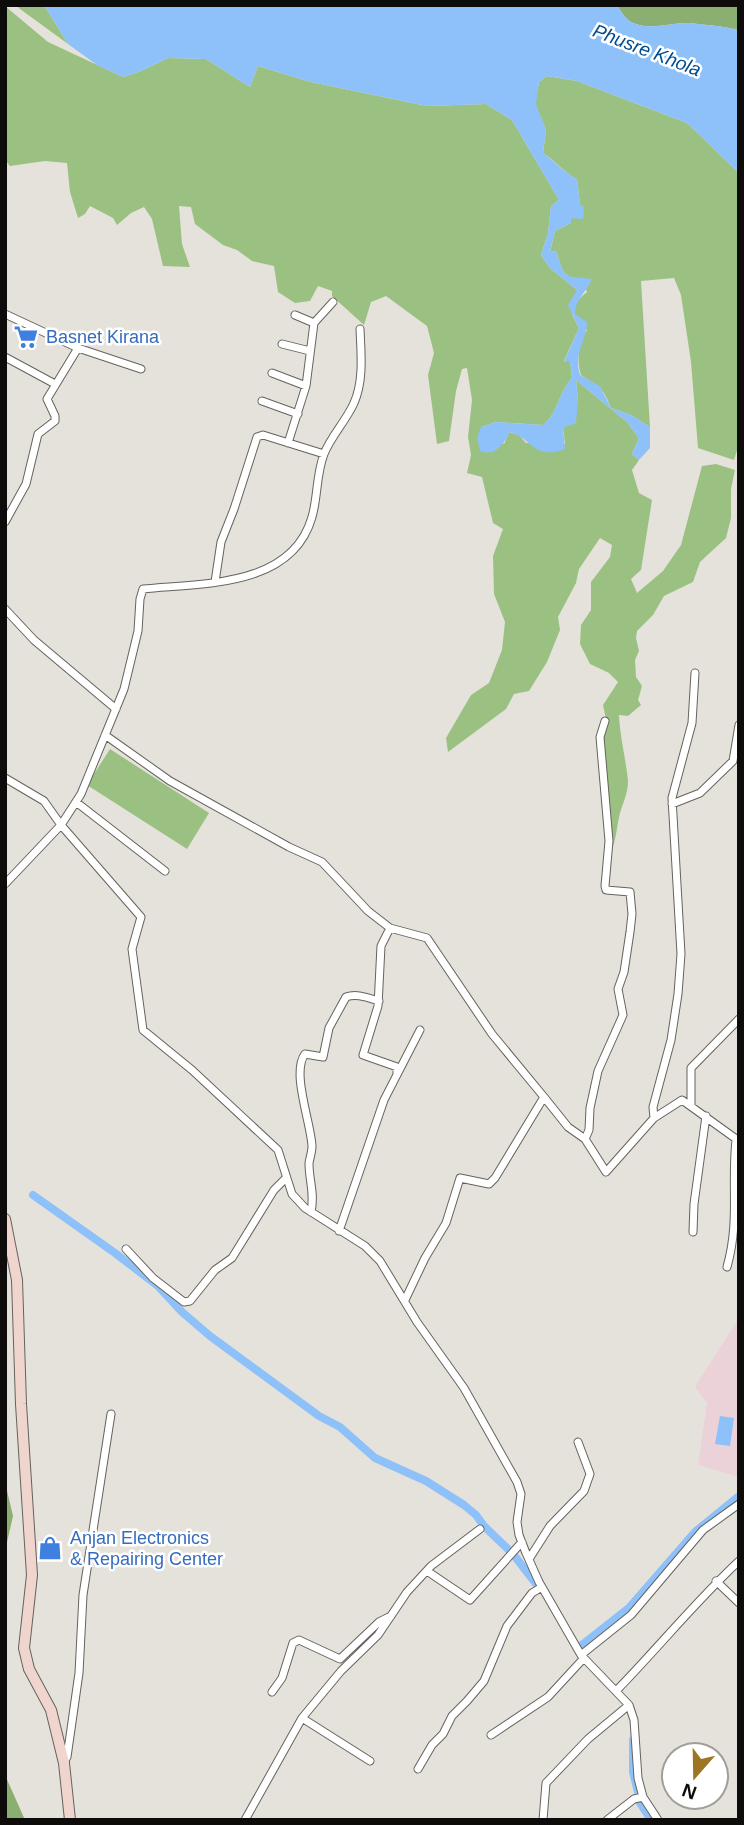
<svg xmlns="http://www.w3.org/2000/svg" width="744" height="1825" viewBox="0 0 744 1825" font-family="Arial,sans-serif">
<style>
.education{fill:#ebd1d8}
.green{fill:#9bc182}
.forest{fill:#8aaf70}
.water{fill:#8ec0f9}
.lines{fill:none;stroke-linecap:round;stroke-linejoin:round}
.canal{stroke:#8ec0f9;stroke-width:8}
.minor-casing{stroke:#65635d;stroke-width:9}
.secondary-casing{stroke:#65635d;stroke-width:12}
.minor{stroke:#fff;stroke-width:7}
.secondary{stroke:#f0d5ce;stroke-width:10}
.labels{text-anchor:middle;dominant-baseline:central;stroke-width:5;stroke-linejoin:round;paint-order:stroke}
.shop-label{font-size:18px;fill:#366cbe;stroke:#fff;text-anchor:start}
.water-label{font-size:19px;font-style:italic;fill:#004d8f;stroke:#fff}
</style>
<rect width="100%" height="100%" fill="#e5e2dc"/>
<path class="education" d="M739,1318V1477L698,1465L707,1403L695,1387Z"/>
<path class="green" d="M16,5H44L68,44L20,9Z
M5,6L48,42L123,77L141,71L168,58L206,59L250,87L258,66L311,82L427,106L486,104L512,120L559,200L551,206L548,233L541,255L550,268L577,290L572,314L579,328L564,361L570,360L572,378C559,392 557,415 543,425L496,422L481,427L504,444L509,432L519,435L526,443L565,444L563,428L578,401L576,380L627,422L639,438L632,454L639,460L632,470L639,493L652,500L641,570L631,579L637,593L663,571L681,545L702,466L716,464L735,470L731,489V518L726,538L700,562L693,582L664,596L653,615L637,631L636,638L639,651L635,660L636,677L642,686L638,700L641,705L628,716L619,715C620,738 626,759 628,781C628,793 623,803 620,813C616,829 617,840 609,856L602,738L607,724L603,705L618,682L609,673L590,664L580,644L581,625L591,610V582L610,557L612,545L600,538L579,569L576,583L558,617L560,630L547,662L529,691L514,694L506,709L448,752L446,738L471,695L489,683L502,650L505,622L494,594L493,556L503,529L493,523L482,477L467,473L471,455L468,437L472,400L467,368L462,369L456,391L449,441L437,444L428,375L434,353L427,326L386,296L371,302L364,325L332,296V291L318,286L310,301L295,303L278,292L274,266L252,261L237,250L223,245L195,224L191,207L179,206L182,244L190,267L163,266L152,219L144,207L131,213L117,225L113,218L90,206L85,214L78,218L70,192L67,163L45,161L10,166L5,160Z
M547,76L577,81L687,123L739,173V444L734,460L698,448L691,362L681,295L674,278L641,281L650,427L631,415L611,408C602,385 600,388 581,375C576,360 579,343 587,330L574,314C575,303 579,298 587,292L581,279C561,278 562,268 556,251L550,252L555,231L571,223V218L584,208L580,205L577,179C563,172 556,161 543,153L546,130L535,104L539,82Z
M110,749L209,813L187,849L87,785Z"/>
<path class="forest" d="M617,5H739V30C722,26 706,25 690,23C673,22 652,30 636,24C626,21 622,13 617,5Z
M5,1482L13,1516L5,1551Z
M5,1775L25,1820H5Z"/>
<path class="water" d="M44,5H617C622,13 626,21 636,24C652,30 673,22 690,23C706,25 722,26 739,30V173L687,123L577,81L547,76L539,82L536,104L546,130L543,153C555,161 563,172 577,179L580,204L584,208L583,219L571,218V223L555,231L550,252L556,251C566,282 563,275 592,279C587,292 575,299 575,314L587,322C587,342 573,351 580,375L600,386L611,408L631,415L650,427V448L639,460L632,454L639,438L627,422L576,380L578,401L576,423L563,428L565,449C535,461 531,438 510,432C503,445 495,457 480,451L477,437L481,427L496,422L543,425C557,415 559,392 572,378L570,361L564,362L579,328L568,305L577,290L550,268L541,255L548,233L551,206L559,200L512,120L486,104L427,106L311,82L258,66L250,87L206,59L168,58L141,71L123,77L97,65L68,44Z
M720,1416L734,1418L730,1446L715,1444Z"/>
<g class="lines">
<path class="canal" d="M33,1195L115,1253L158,1286L182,1312L210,1336L319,1416L340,1427L375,1458L426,1481L464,1505L476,1515L484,1526L510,1551
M513,1554L537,1585
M582,1645L629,1608L696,1531L739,1496
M633,1740V1772L638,1792
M639,1801L651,1820"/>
<g class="minor-casing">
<path id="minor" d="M5,314L78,348L141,369
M314,323L333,302
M282,344L310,351
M5,357L55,384
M272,373L306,386
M262,401L298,414
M288,443L306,386L314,323L295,315
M5,522L26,484L38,434L55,421V416L47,399L78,348
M215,582L221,542L234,509L257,437L263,435L324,454
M5,609L34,640L116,709
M105,735L170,781L289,847L322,862L368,911L390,928
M5,778L44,801L61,825L141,917L132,949L143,1030L192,1070L278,1150L292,1194L305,1208L365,1246L380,1261L417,1322L464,1388L517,1482L521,1494L517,1522L519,1535L526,1553L539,1582L581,1655L629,1705L634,1720L638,1778L643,1797L658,1820
M76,802L165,871
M672,804L700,793L733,761L739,725
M5,884L61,825L81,794L124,689L138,631L140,599L143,589C201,583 292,588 312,517C318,496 316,475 324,454C331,436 346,421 354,403C364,380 361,354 360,329
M397,1074V1067L363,1055L378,1006L381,946L390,928L427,938L492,1034L544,1097
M691,1106V1068L739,1019
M654,1118L653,1107L671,1040L678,994L681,954L672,798L692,723L695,673
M585,1139L589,1130L590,1108L598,1071L623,1015L618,989L624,972L630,932L632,914L630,892L606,890L605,886L609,841L600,737L605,721
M311,1212C315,1192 309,1182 309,1163C310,1157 312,1152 312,1146C311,1123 291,1072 305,1054L323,1057L329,1028L346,997C357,993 368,998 379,1001
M339,1231L384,1100L420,1030
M693,1232L694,1204L706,1116
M126,1249L153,1278L184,1302L190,1301L215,1270L232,1258L274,1190L285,1179
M727,1267C740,1220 731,1186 736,1140
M405,1300L425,1258L446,1223L460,1178L489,1184L495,1178L544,1097L568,1127L585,1139L606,1172L654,1118L682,1100L739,1141
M529,1559L550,1526L584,1491L590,1474L578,1442
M427,1571L470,1600L522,1542
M716,1581L739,1603
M581,1655L631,1615L703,1530L739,1504
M617,1690C658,1648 696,1601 739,1561
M272,1692L282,1678L293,1643L299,1640L340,1659L379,1622L391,1616
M302,1718L370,1761
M491,1735L548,1697L584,1658
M64,1762L67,1757L79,1673L83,1595L111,1414
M418,1769L432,1745L443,1734L452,1716L467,1701L484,1681L507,1626L532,1593L542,1587
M245,1820L302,1718L341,1671L378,1635L407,1592L431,1566L480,1529
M543,1820L546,1783L588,1739L629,1705
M607,1820L634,1799L643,1797"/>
</g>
<g class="secondary-casing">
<path id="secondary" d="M5,1219L17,1280L21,1404L32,1575L24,1648L29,1669L51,1710L64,1763L70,1820"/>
</g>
<use href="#minor" class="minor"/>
<use href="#secondary" class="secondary"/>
</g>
<defs>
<g id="supermarket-bare" transform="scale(1.89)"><path d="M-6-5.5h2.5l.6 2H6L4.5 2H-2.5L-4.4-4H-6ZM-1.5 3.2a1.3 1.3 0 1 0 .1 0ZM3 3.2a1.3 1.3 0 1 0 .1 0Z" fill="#3f7fe0" stroke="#fff" stroke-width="2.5" paint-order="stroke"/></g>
<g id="shop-bare" transform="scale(1.89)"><path d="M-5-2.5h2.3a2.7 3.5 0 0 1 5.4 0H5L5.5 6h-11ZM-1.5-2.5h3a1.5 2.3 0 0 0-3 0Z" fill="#3f7fe0" stroke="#fff" stroke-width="2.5" paint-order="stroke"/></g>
</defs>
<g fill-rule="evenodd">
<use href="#supermarket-bare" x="26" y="337"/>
<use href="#shop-bare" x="50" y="1548"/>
</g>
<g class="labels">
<g class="shop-label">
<text x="46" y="337">Basnet Kirana</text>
<text x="70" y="1538">Anjan Electronics<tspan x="70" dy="21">&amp; Repairing Center</tspan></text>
</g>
<g class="water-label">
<text transform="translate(647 50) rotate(21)">Phusre Khola</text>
</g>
</g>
<rect width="744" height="1825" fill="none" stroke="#0d0c0a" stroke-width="14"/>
<g transform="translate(695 1776) rotate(200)"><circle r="33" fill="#ffffff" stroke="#9e9e9d" stroke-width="2"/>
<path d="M0-5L12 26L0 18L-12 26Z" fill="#9d7623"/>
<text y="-10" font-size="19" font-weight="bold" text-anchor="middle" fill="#0d0c0a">N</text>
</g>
</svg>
